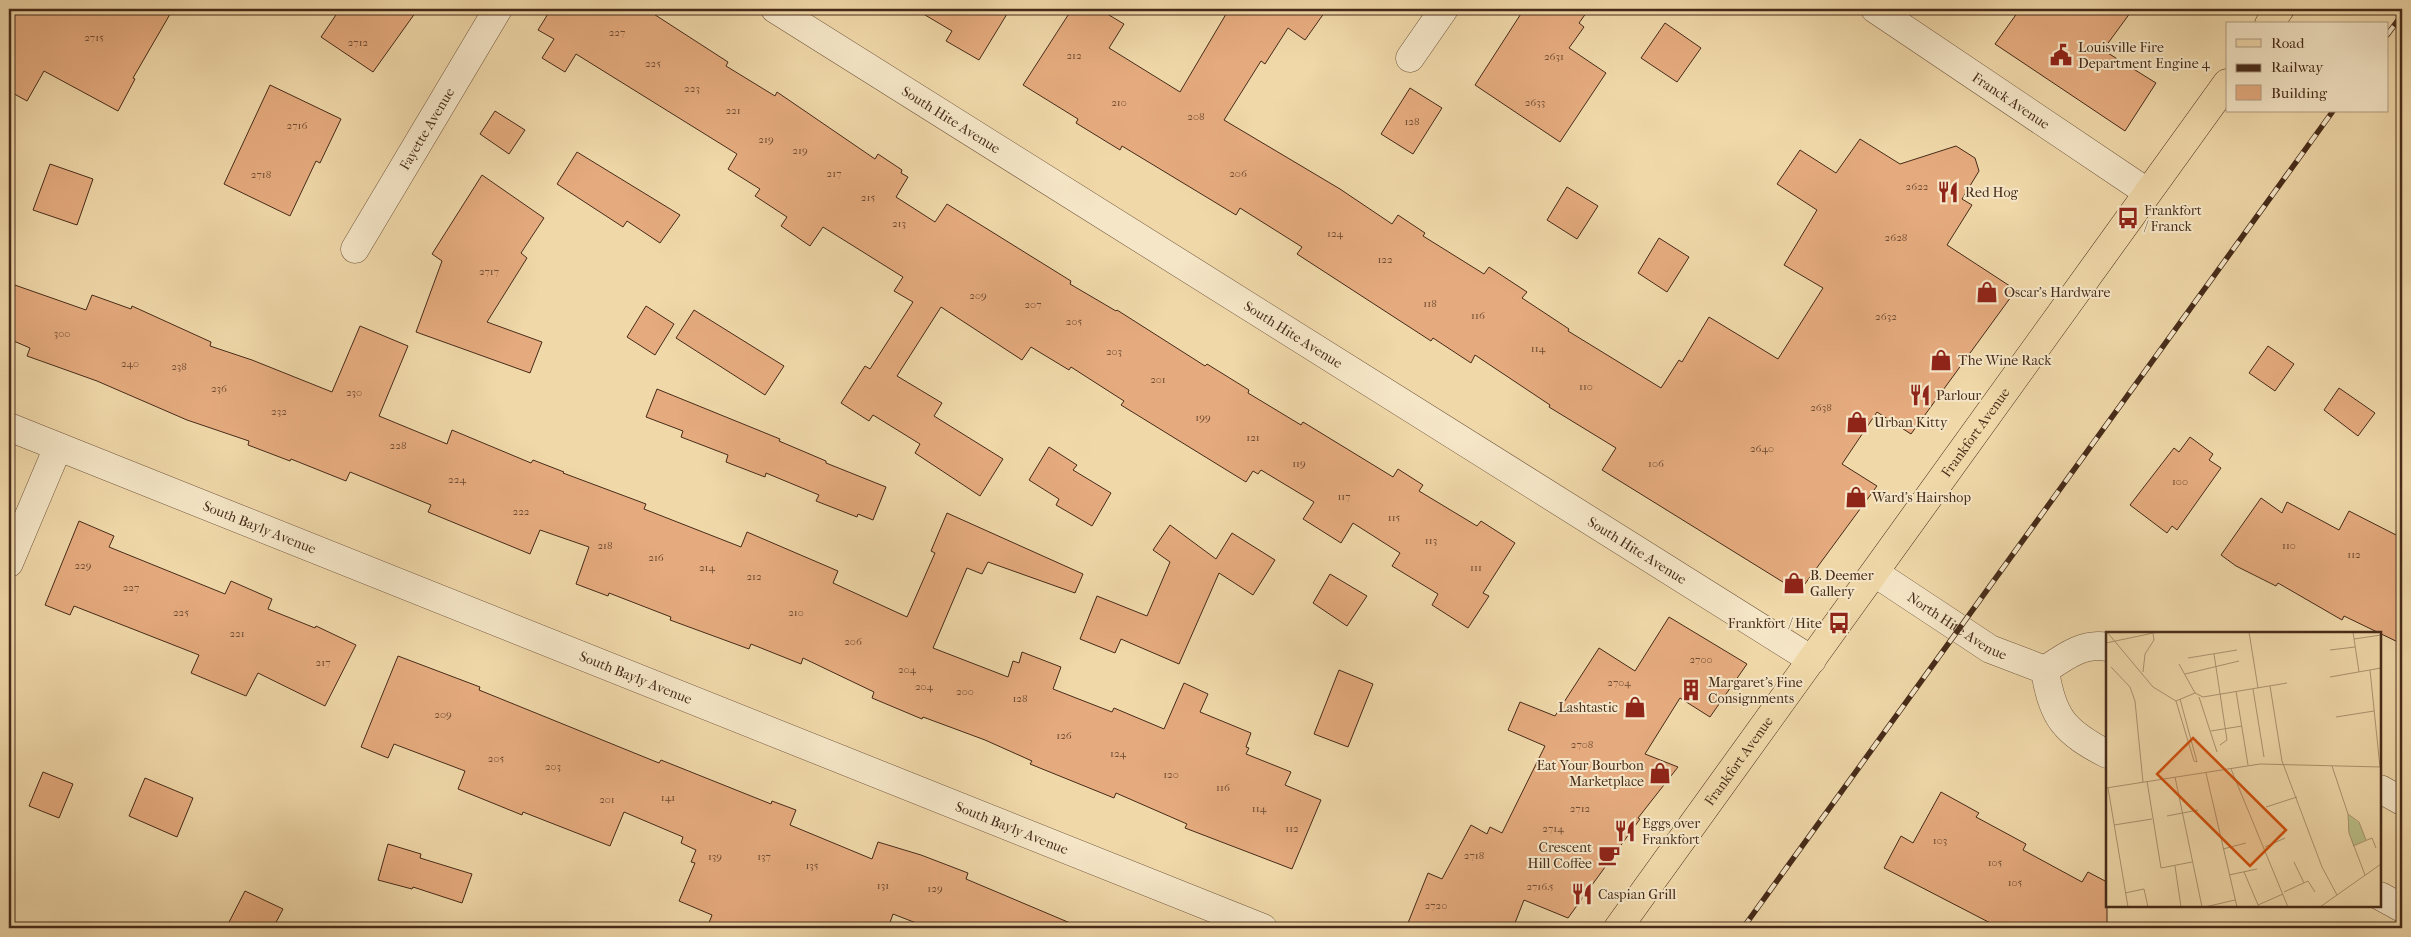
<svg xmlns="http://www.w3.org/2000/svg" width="2411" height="937" viewBox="0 0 2411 937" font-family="'IM FELL French Canon',serif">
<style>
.building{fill:#e5ab7e;stroke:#462b19}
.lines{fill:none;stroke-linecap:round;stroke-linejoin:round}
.minor-casing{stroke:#70563d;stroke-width:29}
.major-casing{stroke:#462b19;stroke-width:29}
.minor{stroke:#f5e6c7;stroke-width:28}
.major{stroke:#f0d8a9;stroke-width:28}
.rail-casing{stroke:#462b19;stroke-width:5.5}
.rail{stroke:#f5e6c7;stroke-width:4;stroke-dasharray:11;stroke-linecap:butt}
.labels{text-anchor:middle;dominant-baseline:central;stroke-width:4;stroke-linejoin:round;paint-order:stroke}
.number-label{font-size:11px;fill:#6e4b32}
.poi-label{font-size:14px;fill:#462b19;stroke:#f5e6c7;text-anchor:start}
.street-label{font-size:14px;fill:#462b19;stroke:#f5e6c7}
.inset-road{fill:none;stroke:#ac936f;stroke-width:1}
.view{fill:#d0520e;fill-opacity:0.15;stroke:#d0520e;stroke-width:2.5}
.inset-edge{fill:none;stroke:#462b19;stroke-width:2.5}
</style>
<rect width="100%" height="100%" fill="#f0d8a9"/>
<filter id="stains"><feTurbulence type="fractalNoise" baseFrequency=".004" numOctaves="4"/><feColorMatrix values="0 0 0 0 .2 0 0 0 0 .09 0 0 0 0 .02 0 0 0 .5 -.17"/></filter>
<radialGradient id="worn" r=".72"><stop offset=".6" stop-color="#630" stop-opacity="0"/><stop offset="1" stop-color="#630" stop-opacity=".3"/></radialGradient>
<path class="building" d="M9,9H173L133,78L135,79L118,111L44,71L27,101L9,91Z
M340,9H418L373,72L321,37Z
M551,9H646L728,62L726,66L775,96L777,92L875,159L878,154L902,170L901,173L908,177L896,197L935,222L947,204L1071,281L1070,284L1116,311L1117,310L1205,366L1207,364L1249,390L1248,393L1301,425L1303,422L1393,477L1398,469L1423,485L1419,491L1477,526L1481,521L1515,543L1483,593L1489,596L1468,628L1432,605L1438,594L1392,566L1400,553L1353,523L1341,543L1303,519L1314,502L1261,470L1258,474L1253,471L1246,482L1121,405L1124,401L1071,367L1069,370L1031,347L1022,360L941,307L897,376L942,403L934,416L1003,459L980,496L915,453L920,444L873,415L869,421L841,403L865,366L870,369L913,302L894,291L903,277L823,227L810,246L781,226L787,217L755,196L760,189L728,169L737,154L576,54L565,72L542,58L554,39L538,30Z
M915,9H1010L979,60L946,41L952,31Z
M1072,9H1099L1124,24L1109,48L1180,92L1229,9H1327L1305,40L1288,28L1265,64L1261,61L1224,120L1340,189L1392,224L1398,215L1425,233L1423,236L1484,274L1489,267L1527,292L1522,298L1569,329L1568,331L1661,388L1679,360L1682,362L1709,317L1778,359L1823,288L1784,265L1817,210L1777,184L1800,150L1836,173L1860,139L1900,164L1956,146L1975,158L1979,171L1962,199L1972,205L1947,245L2016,290L1911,434L1877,412L1842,464L1877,486L1799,592L1602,470L1616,448L1549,407L1550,405L1475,355L1471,363L1433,338L1431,341L1297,254L1302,247L1240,208L1236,215L1122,146L1120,150L1076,123L1078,119L1023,85Z
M1524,9H1589L1579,23L1584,27L1569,48L1606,73L1560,142L1475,85Z
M2020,9H2133L2103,50L2156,83L2125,131L1995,44Z
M1665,23L1701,48L1677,82L1641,58Z
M270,85L341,119L320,163L316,161L290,216L224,184Z
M1410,88L1442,108L1413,154L1381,134Z
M495,111L525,130L509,154L480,134Z
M577,152L680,215L660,243L627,221L623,227L557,184Z
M50,164L93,179L77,225L33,210Z
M482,175L544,218L521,253L527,258L487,322L542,342L530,373L416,332L442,261L432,254Z
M1567,187L1598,206L1577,239L1547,220Z
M1659,238L1689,257L1667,292L1638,273Z
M9,283L86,310L92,295L131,309L132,306L211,342L210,346L252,360L332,392L360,326L408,346L379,416L447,444L452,430L531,463L533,460L564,472L563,473L646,504L644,509L741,547L747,532L838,571L833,583L907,617L935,553L931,551L947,513L1083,574L1075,593L988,562L982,574L967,568L933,648L1008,677L1013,661L1019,663L1022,652L1061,667L1053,689L1112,712L1114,708L1164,729L1184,683L1208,694L1200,712L1251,733L1246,747L1249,748L1246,754L1291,772L1285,785L1321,800L1292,869L1185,828L1187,824L1116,793L1114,798L1030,764L1032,761L985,740L923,717L922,719L872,698L874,692L803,658L801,664L751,644L749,649L670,620L671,617L609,593L608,596L576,584L589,547L540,530L530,554L428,512L431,505L350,472L346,481L291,459L290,461L248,445L249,441L187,420L97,381L27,356L30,348L9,339Z
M646,306L674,324L655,355L627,337Z
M694,310L784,366L765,395L676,338Z
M2268,346L2294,364L2275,391L2249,373Z
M2339,388L2375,413L2358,436L2324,410Z
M657,389L780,439L779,441L826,461V463L886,487L873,520L858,514L857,517L816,501L819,495L766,473L765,477L726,462L728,455L681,437L683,431L646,417Z
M2190,437L2213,454L2209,460L2221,468L2177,530L2172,526L2167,533L2130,505L2174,448L2179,452Z
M1049,447L1077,465L1073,470L1111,493L1092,526L1056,505L1059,499L1029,480Z
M2261,498L2282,513L2287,502L2339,530L2349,511L2402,538V644L2344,616L2342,620L2278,583L2276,586L2236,566L2221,555Z
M79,521L114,536L109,547L225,594L231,581L272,599L268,609L315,628L316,626L356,645L325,706L258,673L246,696L191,673L199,655L74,606L70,615L45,605Z
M1170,525L1216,559L1232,533L1275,560L1253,595L1219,573L1179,664L1121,639L1115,653L1080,639L1097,596L1147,616L1170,562L1153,550Z
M1330,574L1367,596L1347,626L1313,603Z
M1669,617L1747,664L1710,717L1680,698L1645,754L1678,767L1638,818L1640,819L1568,918L1524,900L1513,928H1406L1428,873L1442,879L1471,825L1487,834L1490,827L1502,833L1545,746L1508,730L1520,702L1555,716L1599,648L1635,671Z
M398,656L480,687L479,690L659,763L661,760L771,804L772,801L796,810L790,825L872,859L878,842L921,855L968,873L966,879L1082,928H929L893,914L888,928H707L712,915L679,901L695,863L691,862L696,850L681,843L683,837L624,812L610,846L523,812L522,815L458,789L465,771L394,744L388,758L361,747Z
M1339,670L1373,684L1348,747L1314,734Z
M43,772L73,784L59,818L29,806Z
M145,778L193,798L177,837L129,816Z
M1941,792L1979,813L1976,817L2026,844L2023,850L2082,882L2088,872L2107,882V928H2000L1884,868L1901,836L1913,843Z
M388,844L421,854L420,858L472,874L462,903L413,887L412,889L378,880Z
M245,891L283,909L273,928H226Z"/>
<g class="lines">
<g class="minor-casing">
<g id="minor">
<path id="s1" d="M775,9L1812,660"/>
<path id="s2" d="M1875,9L2147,192"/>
<path d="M1410,58L1444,9"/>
<path id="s3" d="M355,249L498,9"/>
<path id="s4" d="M9,427L1263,928"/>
<path d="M9,563L58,447"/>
<path id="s5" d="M1875,573L1990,649L2045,670"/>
<path d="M2107,647C2084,642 2064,657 2045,670C2052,718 2065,732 2107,754"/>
<path d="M2380,789L2402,801"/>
<path d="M2380,896L2402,908"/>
</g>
</g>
<g class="major-casing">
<g id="major">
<path d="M2269,24L2280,9"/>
<path id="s6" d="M1618,928L2227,83"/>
</g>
</g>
<use href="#minor" class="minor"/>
<use href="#major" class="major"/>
<g class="rail-casing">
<path id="rail" d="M2387,35L2402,15
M1743,928L2333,111"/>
</g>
<use href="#rail" class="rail"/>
</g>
<defs>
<g id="civic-bare" transform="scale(1.725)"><path d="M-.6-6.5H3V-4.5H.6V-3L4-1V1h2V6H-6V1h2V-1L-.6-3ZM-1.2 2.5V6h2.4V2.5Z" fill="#8f2418" stroke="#f5e6c7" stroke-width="2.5" paint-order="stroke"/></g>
<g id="restaurant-bare" transform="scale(1.725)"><path d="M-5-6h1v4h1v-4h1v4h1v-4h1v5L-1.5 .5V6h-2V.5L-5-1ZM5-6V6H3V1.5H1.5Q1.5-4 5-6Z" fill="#8f2418" stroke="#f5e6c7" stroke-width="2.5" paint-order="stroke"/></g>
<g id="bus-bare" transform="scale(1.725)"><path d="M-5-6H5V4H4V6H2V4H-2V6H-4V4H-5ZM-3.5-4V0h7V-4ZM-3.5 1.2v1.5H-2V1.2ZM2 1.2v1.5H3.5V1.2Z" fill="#8f2418" stroke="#f5e6c7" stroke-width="2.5" paint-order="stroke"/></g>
<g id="shop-bare" transform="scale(1.725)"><path d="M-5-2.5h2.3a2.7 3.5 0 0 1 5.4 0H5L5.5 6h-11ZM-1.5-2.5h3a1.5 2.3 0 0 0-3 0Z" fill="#8f2418" stroke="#f5e6c7" stroke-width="2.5" paint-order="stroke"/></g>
<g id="building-bare" transform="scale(1.725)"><path d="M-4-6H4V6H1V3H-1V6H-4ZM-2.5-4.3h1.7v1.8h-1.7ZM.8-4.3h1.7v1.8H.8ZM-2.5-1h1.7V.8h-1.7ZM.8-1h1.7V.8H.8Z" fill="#8f2418" stroke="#f5e6c7" stroke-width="2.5" paint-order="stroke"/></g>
<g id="cafe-bare" transform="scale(1.725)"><path d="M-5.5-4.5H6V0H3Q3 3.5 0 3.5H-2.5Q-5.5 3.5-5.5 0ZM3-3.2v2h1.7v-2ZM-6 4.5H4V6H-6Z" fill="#8f2418" stroke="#f5e6c7" stroke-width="2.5" paint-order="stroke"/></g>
</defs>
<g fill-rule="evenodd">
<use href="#civic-bare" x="2061" y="55"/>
<use href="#restaurant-bare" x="1948" y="192"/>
<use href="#bus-bare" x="2128" y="218"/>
<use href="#shop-bare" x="1987" y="292"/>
<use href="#shop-bare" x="1941" y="360"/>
<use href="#restaurant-bare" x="1920" y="395"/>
<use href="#shop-bare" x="1857" y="422"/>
<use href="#shop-bare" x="1856" y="497"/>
<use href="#shop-bare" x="1794" y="583"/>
<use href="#bus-bare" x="1839" y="623"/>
<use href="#building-bare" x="1691" y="690"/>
<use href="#shop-bare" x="1635" y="707"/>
<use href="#shop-bare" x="1660" y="773"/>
<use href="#restaurant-bare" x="1625" y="831"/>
<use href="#cafe-bare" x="1609" y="855"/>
<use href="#restaurant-bare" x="1582" y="894"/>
</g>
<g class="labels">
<g class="number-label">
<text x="617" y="32">227</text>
<text x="94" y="37">2715</text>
<text x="358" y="42">2712</text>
<text x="1074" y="55">212</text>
<text x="1554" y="56">2631</text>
<text x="653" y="63">225</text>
<text x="692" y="88">223</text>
<text x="1119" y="102">210</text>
<text x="1535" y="102">2633</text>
<text x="733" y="110">221</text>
<text x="1196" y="116">208</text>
<text x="1412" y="121">128</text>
<text x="297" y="125">2716</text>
<text x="766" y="139">219</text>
<text x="800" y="150">219</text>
<text x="834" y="173">217</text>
<text x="1238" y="173">206</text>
<text x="261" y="174">2718</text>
<text x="1917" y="186">2622</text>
<text x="868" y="197">215</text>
<text x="899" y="223">213</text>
<text x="1335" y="233">124</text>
<text x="1896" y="237">2628</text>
<text x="1385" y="259">122</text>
<text x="489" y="271">2717</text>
<text x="978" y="295">209</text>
<text x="1430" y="303">118</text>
<text x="1033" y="304">207</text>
<text x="1478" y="315">116</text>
<text x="1886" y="316">2632</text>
<text x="1074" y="321">205</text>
<text x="62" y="333">300</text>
<text x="1538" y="348">114</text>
<text x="1114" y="351">203</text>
<text x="130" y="363">240</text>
<text x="179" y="366">238</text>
<text x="1158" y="379">201</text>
<text x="1586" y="386">110</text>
<text x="219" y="388">236</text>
<text x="354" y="392">230</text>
<text x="1821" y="407">2638</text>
<text x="279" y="411">232</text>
<text x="1203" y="417">199</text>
<text x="1253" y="437">121</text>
<text x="398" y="445">228</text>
<text x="1762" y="448">2640</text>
<text x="1299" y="463">119</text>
<text x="1656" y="463">106</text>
<text x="457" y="479">224</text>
<text x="2180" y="481">100</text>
<text x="1344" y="496">117</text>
<text x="521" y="511">222</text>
<text x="1394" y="517">115</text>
<text x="1431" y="540">113</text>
<text x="605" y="545">218</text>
<text x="2289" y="545">110</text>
<text x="2354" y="554">112</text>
<text x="656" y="557">216</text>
<text x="83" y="565">229</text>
<text x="707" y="567">214</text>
<text x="1476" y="567">111</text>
<text x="754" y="576">212</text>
<text x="131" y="587">227</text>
<text x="181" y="612">225</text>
<text x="796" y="612">210</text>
<text x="237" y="633">221</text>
<text x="853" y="641">206</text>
<text x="1701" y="659">2700</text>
<text x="323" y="662">217</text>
<text x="907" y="669">204</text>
<text x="1619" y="682">2704</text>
<text x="924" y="686">204</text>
<text x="965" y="691">200</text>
<text x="1020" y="698">128</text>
<text x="443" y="714">209</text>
<text x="1064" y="735">126</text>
<text x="1582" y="744">2708</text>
<text x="1118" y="753">124</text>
<text x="496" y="758">205</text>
<text x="553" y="766">203</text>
<text x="1171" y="774">120</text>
<text x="1223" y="787">116</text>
<text x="668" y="797">141</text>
<text x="607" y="799">201</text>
<text x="1259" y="808">114</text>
<text x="1580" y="808">2712</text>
<text x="1292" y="828">112</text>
<text x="1553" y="828">2714</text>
<text x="1940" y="840">103</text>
<text x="1474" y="855">2718</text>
<text x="715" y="856">139</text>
<text x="764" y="856">137</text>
<text x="1995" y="862">105</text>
<text x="812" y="865">135</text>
<text x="2015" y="882">105</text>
<text x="883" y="885">131</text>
<text x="1540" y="886">2716.5</text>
<text x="935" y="888">129</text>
<text x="1436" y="905">2720</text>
</g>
<g class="poi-label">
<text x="2078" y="47">Louisville Fire<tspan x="2078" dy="16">Department Engine 4</tspan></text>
<text x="1965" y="192">Red Hog</text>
<text x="2144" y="210">Frankfort<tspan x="2144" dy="16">/ Franck</tspan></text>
<text x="2004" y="292">Oscar’s Hardware</text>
<text x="1958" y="360">The Wine Rack</text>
<text x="1936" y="395">Parlour</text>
<text x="1874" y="422">Urban Kitty</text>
<text x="1872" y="497">Ward's Hairshop</text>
<text x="1810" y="575">B. Deemer<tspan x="1810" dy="16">Gallery</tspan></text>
<text x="1822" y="623" text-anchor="end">Frankfort / Hite</text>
<text x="1708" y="682">Margaret's Fine<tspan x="1708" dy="16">Consignments</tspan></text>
<text x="1618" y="707" text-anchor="end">Lashtastic</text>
<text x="1644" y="765" text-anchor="end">Eat Your Bourbon<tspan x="1644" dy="16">Marketplace</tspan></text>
<text x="1642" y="823">Eggs over<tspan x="1642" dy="16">Frankfort</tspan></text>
<text x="1592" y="847" text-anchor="end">Crescent<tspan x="1592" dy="16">Hill Coffee</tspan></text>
<text x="1598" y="894">Caspian Grill</text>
</g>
<g class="street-label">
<text stroke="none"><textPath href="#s2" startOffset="164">Franck Avenue</textPath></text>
<text stroke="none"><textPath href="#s1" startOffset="208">South Hite Avenue</textPath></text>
<text stroke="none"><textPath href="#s3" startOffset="140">Fayette Avenue</textPath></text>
<text stroke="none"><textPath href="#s1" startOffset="612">South Hite Avenue</textPath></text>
<text stroke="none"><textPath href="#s6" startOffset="611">Frankfort Avenue</textPath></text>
<text stroke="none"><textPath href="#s4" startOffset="270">South Bayly Avenue</textPath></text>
<text stroke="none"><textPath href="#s1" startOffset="1018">South Hite Avenue</textPath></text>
<text stroke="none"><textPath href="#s5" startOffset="98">North Hite Avenue</textPath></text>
<text stroke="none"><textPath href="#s4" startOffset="675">South Bayly Avenue</textPath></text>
<text stroke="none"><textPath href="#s6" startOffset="206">Frankfort Avenue</textPath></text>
<text stroke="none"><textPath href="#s4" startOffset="1080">South Bayly Avenue</textPath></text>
</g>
</g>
<g transform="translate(2106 632)">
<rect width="275" height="275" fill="#f0d8a9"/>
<path d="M242,182L254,192L260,208L247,214L242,197Z" fill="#babf88"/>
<path class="inset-road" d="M1,0L47,55L70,69L89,61L97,65L181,51M143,0L152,56M247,0L253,40M248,7L275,3M0,11L52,0M224,18L249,15M108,22L121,108L114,113M82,26L131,18M73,32L89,61M5,35L24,55L29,69L37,150M264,38L274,135M37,40L39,22L48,8L47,2M79,42L133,29M224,45L275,36M164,54L176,129L216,235L231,263M147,57L158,125M130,59L142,133M93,65L111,120M70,69L88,129L91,130L74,67M230,85L268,79M105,99L136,94M226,134L242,182L243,201L259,243M125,137L182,275M100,141L131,275M69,145L96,275M41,149L55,236L86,230M0,156L154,132L275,135M2,156L22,275M160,175L191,165M242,182L253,190L260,208M61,184L92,178M8,193L46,187M247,214L266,206L270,216M159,215L179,206M117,217L140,211M188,230L198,251M69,234L75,275M138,240L153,275M123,243L151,237M178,260L202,249L209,260M19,261L38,257L42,275M152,273L177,262M99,275L129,268M214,275L275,232"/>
<path class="view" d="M87,106L180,198L144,234L51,142Z"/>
<rect width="275" height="275" class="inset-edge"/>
</g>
<rect width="2411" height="937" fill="none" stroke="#f0d8a9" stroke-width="30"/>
<rect x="10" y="10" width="2391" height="917" fill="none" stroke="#462b19" stroke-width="2.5"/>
<rect x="15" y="15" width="2381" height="907" fill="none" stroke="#462b19"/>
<rect x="2226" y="22" width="162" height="90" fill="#f5e6c7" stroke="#af9b81"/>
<rect x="2236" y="39" width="25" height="8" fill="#f0d8a9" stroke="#af9b81"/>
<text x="2271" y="48" font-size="15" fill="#462b19">Road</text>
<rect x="2236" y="64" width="25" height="8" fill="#462b19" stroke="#af9b81"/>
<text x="2271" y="72" font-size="15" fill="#462b19">Railway</text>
<rect x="2236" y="85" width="25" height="15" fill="#e5ab7e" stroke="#af9b81"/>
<text x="2271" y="98" font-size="15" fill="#462b19">Building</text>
<rect width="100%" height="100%" filter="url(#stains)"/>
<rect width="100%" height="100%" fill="url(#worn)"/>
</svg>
